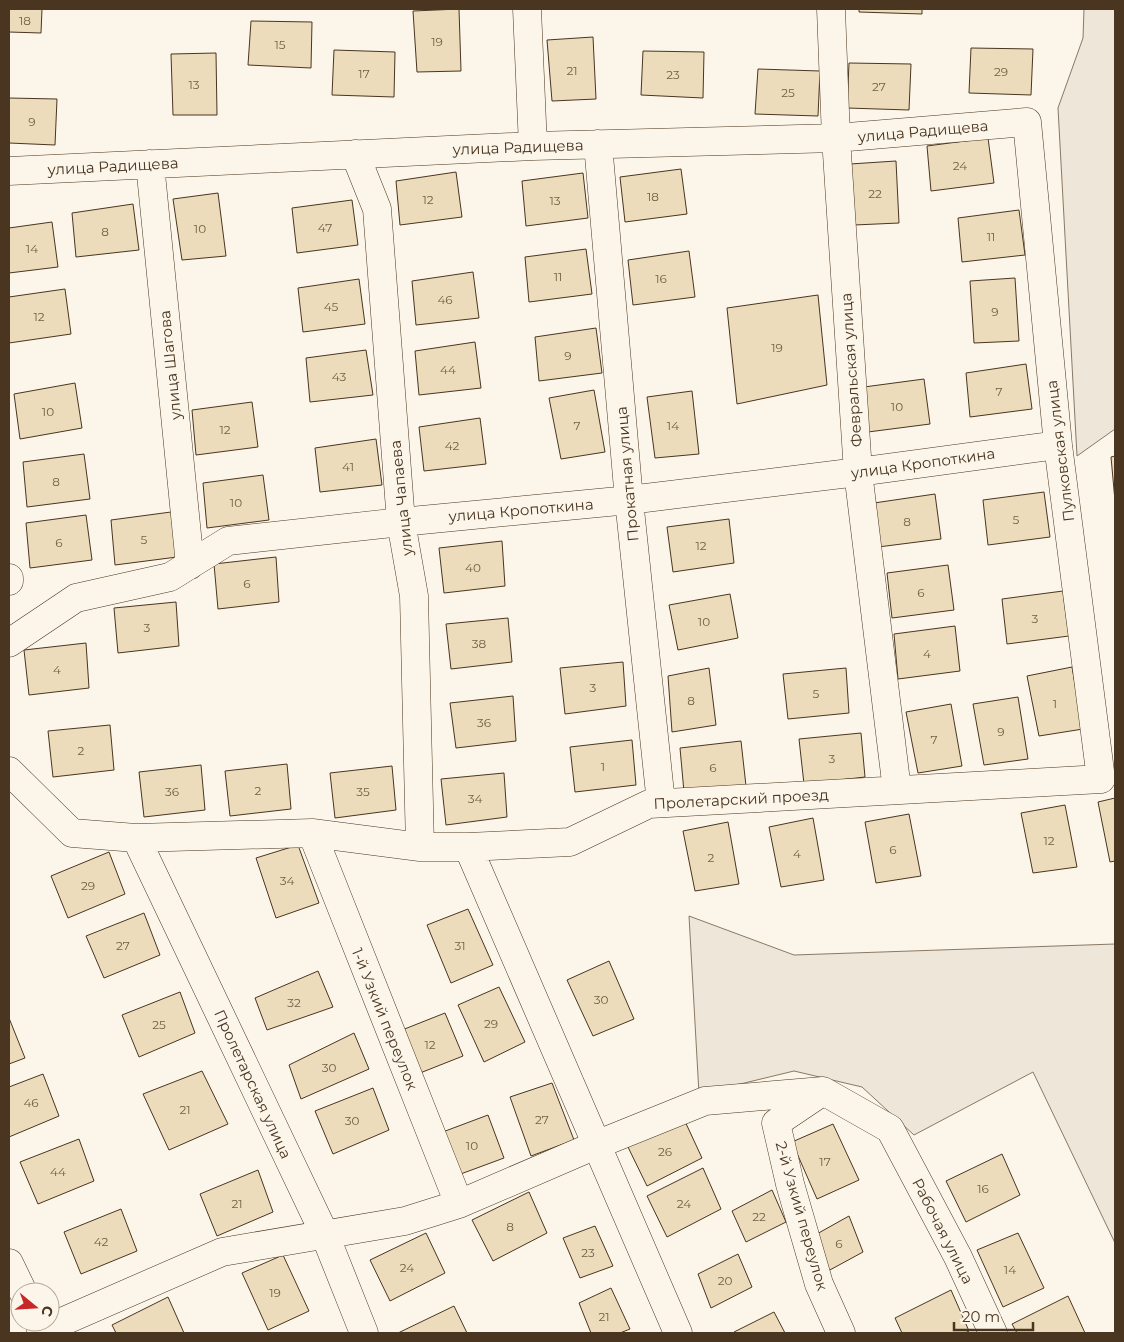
<svg xmlns="http://www.w3.org/2000/svg" width="1124" height="1342" viewBox="0 0 1124 1342" font-family="Montserrat,sans-serif">
<style>
.green{fill:#ede6d9;stroke:#887966}
.building{fill:#ecdcbc;stroke:#4a3520}
.lines{fill:none;stroke-linecap:round;stroke-linejoin:round}
.minor-casing{stroke:#4a3520;stroke-width:29}
.minor{stroke:#fbf6e9;stroke-width:28}
.labels{text-anchor:middle;dominant-baseline:central;stroke-width:4;stroke-linejoin:round;paint-order:stroke}
.number-label{font-size:12px;fill:#725f47}
.street-label{font-size:15px;fill:#4a3520;stroke:#fbf6e9}
</style>
<rect width="100%" height="100%" fill="#fbf6e9"/>
<path class="green" d="M1084,9H1115V429L1077,456L1058,108L1083,38Z
M689,916L794,955L1115,944V1243L1033,1072L914,1135L862,1087L794,1071L699,1094Z"/>
<path class="building" d="M9,9H42L41,33L9,32Z
M459,9L461,71L417,72L413,11Z
M859,9H922V14L859,12Z
M251,21L312,22L311,68L248,65Z
M593,37L596,99L552,101L547,40Z
M971,48L1033,49L1031,95L969,93Z
M334,50L395,52L394,97L332,95Z
M643,51L704,52L703,98L641,95Z
M216,53L217,115H173L171,54Z
M849,63L911,64L909,110L847,108Z
M758,69L820,71L818,116L755,114Z
M9,98L57,99L55,145L9,143Z
M988,138L994,183L931,191L927,146Z
M896,161L899,223L854,225L850,164Z
M681,169L687,214L625,222L620,177Z
M456,172L462,217L400,225L396,181Z
M583,173L588,218L526,226L522,181Z
M218,193L226,256L182,260L173,199Z
M352,200L358,245L297,253L292,208Z
M133,204L139,250L76,257L72,213Z
M1019,210L1025,255L962,262L958,218Z
M52,222L58,267L9,273V228Z
M586,249L592,294L529,302L525,257Z
M689,251L695,297L633,305L628,260Z
M473,272L479,318L416,325L412,281Z
M1015,278L1019,341L974,343L970,281Z
M359,279L365,324L303,332L298,288Z
M65,289L71,334L9,343V297Z
M818,295L827,385L737,404L727,308Z
M596,328L602,373L539,381L535,337Z
M475,342L481,388L419,395L415,351Z
M366,350L373,395L310,402L306,358Z
M1026,364L1032,409L970,417L966,373Z
M924,379L930,424L868,432L864,387Z
M75,383L82,428L20,439L14,394Z
M594,390L605,452L561,459L549,398Z
M692,391L699,454L655,458L647,397Z
M252,402L258,447L196,455L192,410Z
M480,418L486,464L424,471L419,427Z
M376,439L382,485L320,492L315,448Z
M84,454L90,499L27,507L23,462Z
M1115,456V501L1111,457Z
M263,475L269,520L207,528L203,483Z
M1044,492L1050,537L988,545L983,500Z
M935,494L941,539L878,547L874,503Z
M171,512L177,557L115,565L111,520Z
M86,515L92,560L30,568L26,523Z
M729,519L734,563L673,572L667,527Z
M502,541L505,586L444,593L439,548Z
M276,557L279,602L218,609L214,564Z
M948,565L954,610L892,618L887,573Z
M1063,591L1069,636L1007,644L1002,599Z
M730,594L738,638L678,650L669,605Z
M176,602L179,646L118,653L114,608Z
M508,618L512,662L451,669L446,624Z
M955,626L960,671L898,679L894,634Z
M86,643L89,688L29,695L24,650Z
M623,662L626,706L565,714L560,668Z
M1072,667L1083,729L1039,736L1027,676Z
M709,668L716,725L672,732L668,676Z
M846,668L849,713L788,719L783,674Z
M513,696L516,741L456,748L450,703Z
M1018,697L1028,759L984,765L973,704Z
M951,704L962,766L918,773L906,712Z
M110,725L114,770L53,777L48,731Z
M861,733L865,777L804,784L799,739Z
M632,740L636,785L575,792L570,747Z
M741,741L746,786L684,792L680,748Z
M287,764L291,809L230,816L225,771Z
M201,765L205,810L144,817L139,772Z
M392,766L396,810L335,818L330,773Z
M504,773L507,817L446,825L441,779Z
M1115,798V861L1110,862L1098,802Z
M1065,805L1077,867L1033,873L1021,813Z
M909,814L921,876L876,883L865,822Z
M813,818L824,880L781,887L769,827Z
M728,822L739,884L695,891L683,831Z
M298,845L319,903L276,918L256,858Z
M109,852L125,894L68,918L51,876Z
M468,909L493,965L451,983L427,925Z
M144,913L160,955L104,978L86,936Z
M609,961L634,1019L593,1036L567,980Z
M318,971L333,1007L267,1030L255,998Z
M499,987L525,1042L484,1062L458,1005Z
M180,992L195,1033L139,1057L122,1015Z
M445,1013L463,1056L415,1075L397,1032Z
M9,1018L25,1058L9,1064Z
M354,1033L369,1069L301,1099L289,1065Z
M202,1071L228,1124L169,1150L143,1094Z
M43,1074L59,1116L9,1137V1087Z
M552,1083L574,1140L531,1156L510,1097Z
M373,1088L389,1130L333,1154L315,1111Z
M488,1115L504,1158L458,1175L440,1133Z
M683,1117L702,1158L647,1186L627,1145Z
M833,1124L859,1180L817,1199L792,1142Z
M79,1139L94,1181L38,1204L20,1162Z
M1002,1154L1020,1195L966,1222L946,1181Z
M703,1168L721,1209L667,1237L647,1196Z
M258,1170L273,1212L217,1236L200,1194Z
M772,1190L786,1222L746,1242L732,1211Z
M529,1192L547,1233L493,1261L472,1220Z
M121,1209L137,1251L81,1274L64,1232Z
M849,1216L863,1252L828,1271L815,1235Z
M595,1226L613,1266L580,1278L563,1238Z
M426,1233L445,1273L390,1301L370,1260Z
M1018,1233L1044,1288L1003,1307L977,1250Z
M738,1254L752,1287L711,1308L698,1274Z
M283,1255L309,1311L268,1330L242,1273Z
M611,1288L630,1329L620,1333H591L579,1303Z
M951,1290L969,1331L965,1333H902L895,1318Z
M1068,1296L1085,1333H1017L1012,1324Z
M168,1297L184,1333H116L112,1325Z
M454,1306L467,1333H398Z
M774,1312L785,1333H734V1332Z"/>
<g class="lines">
<g class="minor-casing">
<path id="minor" d="M527,9L533,146
M831,9L836,138L858,472L897,790
M598,144L629,500L661,803
M355,154L377,209L401,522L414,596L420,847
M150,164L190,565
M9,171L533,146L836,138L1027,122L1058,445L1101,779L649,804L570,842L468,847H420L312,833L136,838L72,833L9,771
M9,578V581
M9,643L76,598L170,577L228,541L401,522L629,500L858,472L1058,445
M312,833L459,1204
M136,838L325,1235L364,1333
M468,847L678,1333
M822,1092L776,1123L790,1184L819,1284L841,1333
M9,1263L23,1292
M41,1331L222,1252L405,1221L459,1204L596,1145L705,1101L823,1091L890,1129L958,1257L993,1333"/>
</g>
<use href="#minor" class="minor"/>
</g>
<g class="labels">
<g class="number-label">
<text x="25" y="20">18</text>
<text x="437" y="41">19</text>
<text x="280" y="44">15</text>
<text x="572" y="70">21</text>
<text x="1001" y="71">29</text>
<text x="364" y="73">17</text>
<text x="673" y="74">23</text>
<text x="194" y="84">13</text>
<text x="879" y="86">27</text>
<text x="788" y="92">25</text>
<text x="32" y="121">9</text>
<text x="960" y="165">24</text>
<text x="875" y="193">22</text>
<text x="653" y="196">18</text>
<text x="428" y="199">12</text>
<text x="555" y="200">13</text>
<text x="325" y="227">47</text>
<text x="200" y="228">10</text>
<text x="105" y="231">8</text>
<text x="991" y="236">11</text>
<text x="32" y="248">14</text>
<text x="558" y="276">11</text>
<text x="661" y="278">16</text>
<text x="445" y="299">46</text>
<text x="331" y="306">45</text>
<text x="995" y="311">9</text>
<text x="39" y="316">12</text>
<text x="777" y="347">19</text>
<text x="568" y="355">9</text>
<text x="448" y="369">44</text>
<text x="339" y="376">43</text>
<text x="999" y="391">7</text>
<text x="897" y="406">10</text>
<text x="48" y="411">10</text>
<text x="577" y="425">7</text>
<text x="673" y="425">14</text>
<text x="225" y="429">12</text>
<text x="452" y="445">42</text>
<text x="348" y="466">41</text>
<text x="56" y="481">8</text>
<text x="236" y="502">10</text>
<text x="1016" y="519">5</text>
<text x="907" y="521">8</text>
<text x="144" y="539">5</text>
<text x="59" y="542">6</text>
<text x="701" y="545">12</text>
<text x="473" y="567">40</text>
<text x="247" y="583">6</text>
<text x="921" y="592">6</text>
<text x="1035" y="618">3</text>
<text x="704" y="621">10</text>
<text x="147" y="627">3</text>
<text x="479" y="643">38</text>
<text x="927" y="653">4</text>
<text x="57" y="669">4</text>
<text x="593" y="687">3</text>
<text x="816" y="693">5</text>
<text x="691" y="700">8</text>
<text x="1055" y="703">1</text>
<text x="484" y="722">36</text>
<text x="1001" y="731">9</text>
<text x="934" y="739">7</text>
<text x="81" y="750">2</text>
<text x="832" y="758">3</text>
<text x="603" y="766">1</text>
<text x="713" y="767">6</text>
<text x="258" y="790">2</text>
<text x="172" y="791">36</text>
<text x="363" y="791">35</text>
<text x="475" y="798">34</text>
<text x="1049" y="840">12</text>
<text x="893" y="849">6</text>
<text x="797" y="853">4</text>
<text x="711" y="857">2</text>
<text x="287" y="880">34</text>
<text x="88" y="885">29</text>
<text x="123" y="945">27</text>
<text x="460" y="945">31</text>
<text x="601" y="999">30</text>
<text x="294" y="1002">32</text>
<text x="491" y="1023">29</text>
<text x="159" y="1024">25</text>
<text x="430" y="1044">12</text>
<text x="329" y="1067">30</text>
<text x="31" y="1102">46</text>
<text x="185" y="1109">21</text>
<text x="542" y="1119">27</text>
<text x="352" y="1120">30</text>
<text x="472" y="1145">10</text>
<text x="665" y="1151">26</text>
<text x="825" y="1161">17</text>
<text x="58" y="1171">44</text>
<text x="983" y="1188">16</text>
<text x="237" y="1203">21</text>
<text x="684" y="1203">24</text>
<text x="759" y="1216">22</text>
<text x="510" y="1226">8</text>
<text x="101" y="1241">42</text>
<text x="839" y="1243">6</text>
<text x="588" y="1252">23</text>
<text x="407" y="1267">24</text>
<text x="1010" y="1269">14</text>
<text x="725" y="1280">20</text>
<text x="275" y="1292">19</text>
<text x="604" y="1316">21</text>
</g>
<g class="street-label">
<text transform="translate(923 131) rotate(-5)">улица Радищева</text>
<text transform="translate(518 147) rotate(-2)">улица Радищева</text>
<text transform="translate(113 166) rotate(-3)">улица Радищева</text>
<text transform="translate(170 365) rotate(-96)">улица Шагова</text>
<text transform="translate(851 370) rotate(-94)">Февральская улица</text>
<text transform="translate(1060 451) rotate(-97)">Пулковская улица</text>
<text transform="translate(923 463) rotate(-8)">улица Кропоткина</text>
<text transform="translate(627 474) rotate(-95)">Прокатная улица</text>
<text transform="translate(401 498) rotate(-96)">улица Чапаева</text>
<text transform="translate(521 510) rotate(-5)">улица Кропоткина</text>
<text transform="translate(741 799) rotate(-3)">Пролетарский проезд</text>
<text transform="translate(385 1019) rotate(68)">1-й Узкий переулок</text>
<text transform="translate(253 1084) rotate(65)">Пролетарская улица</text>
<text transform="translate(802 1216) rotate(74)">2-й Узкий переулок</text>
<text transform="translate(943 1231) rotate(63)">Рабочая улица</text>
</g>
</g>
<rect width="1124" height="1342" fill="none" stroke="#4a3520" stroke-width="20"/>
<g transform="translate(35 1307) rotate(108)"><circle r="24" fill="#fbf6e9" stroke="#b4a999"/>
<path d="M0-4L9 19L0 12L-9 19Z" fill="#c62828"/>
<text y="-8" font-size="14" font-weight="bold" text-anchor="middle" fill="#4a3520">С</text>
</g>
<path d="M954 1322v8h79v-8" fill="none" stroke="#4a3520" stroke-width="2.5"/>
<text x="962" y="1322" font-size="15" fill="#4a3520" stroke="#fbf6e9" stroke-width="4" paint-order="stroke">20 m</text>
</svg>
